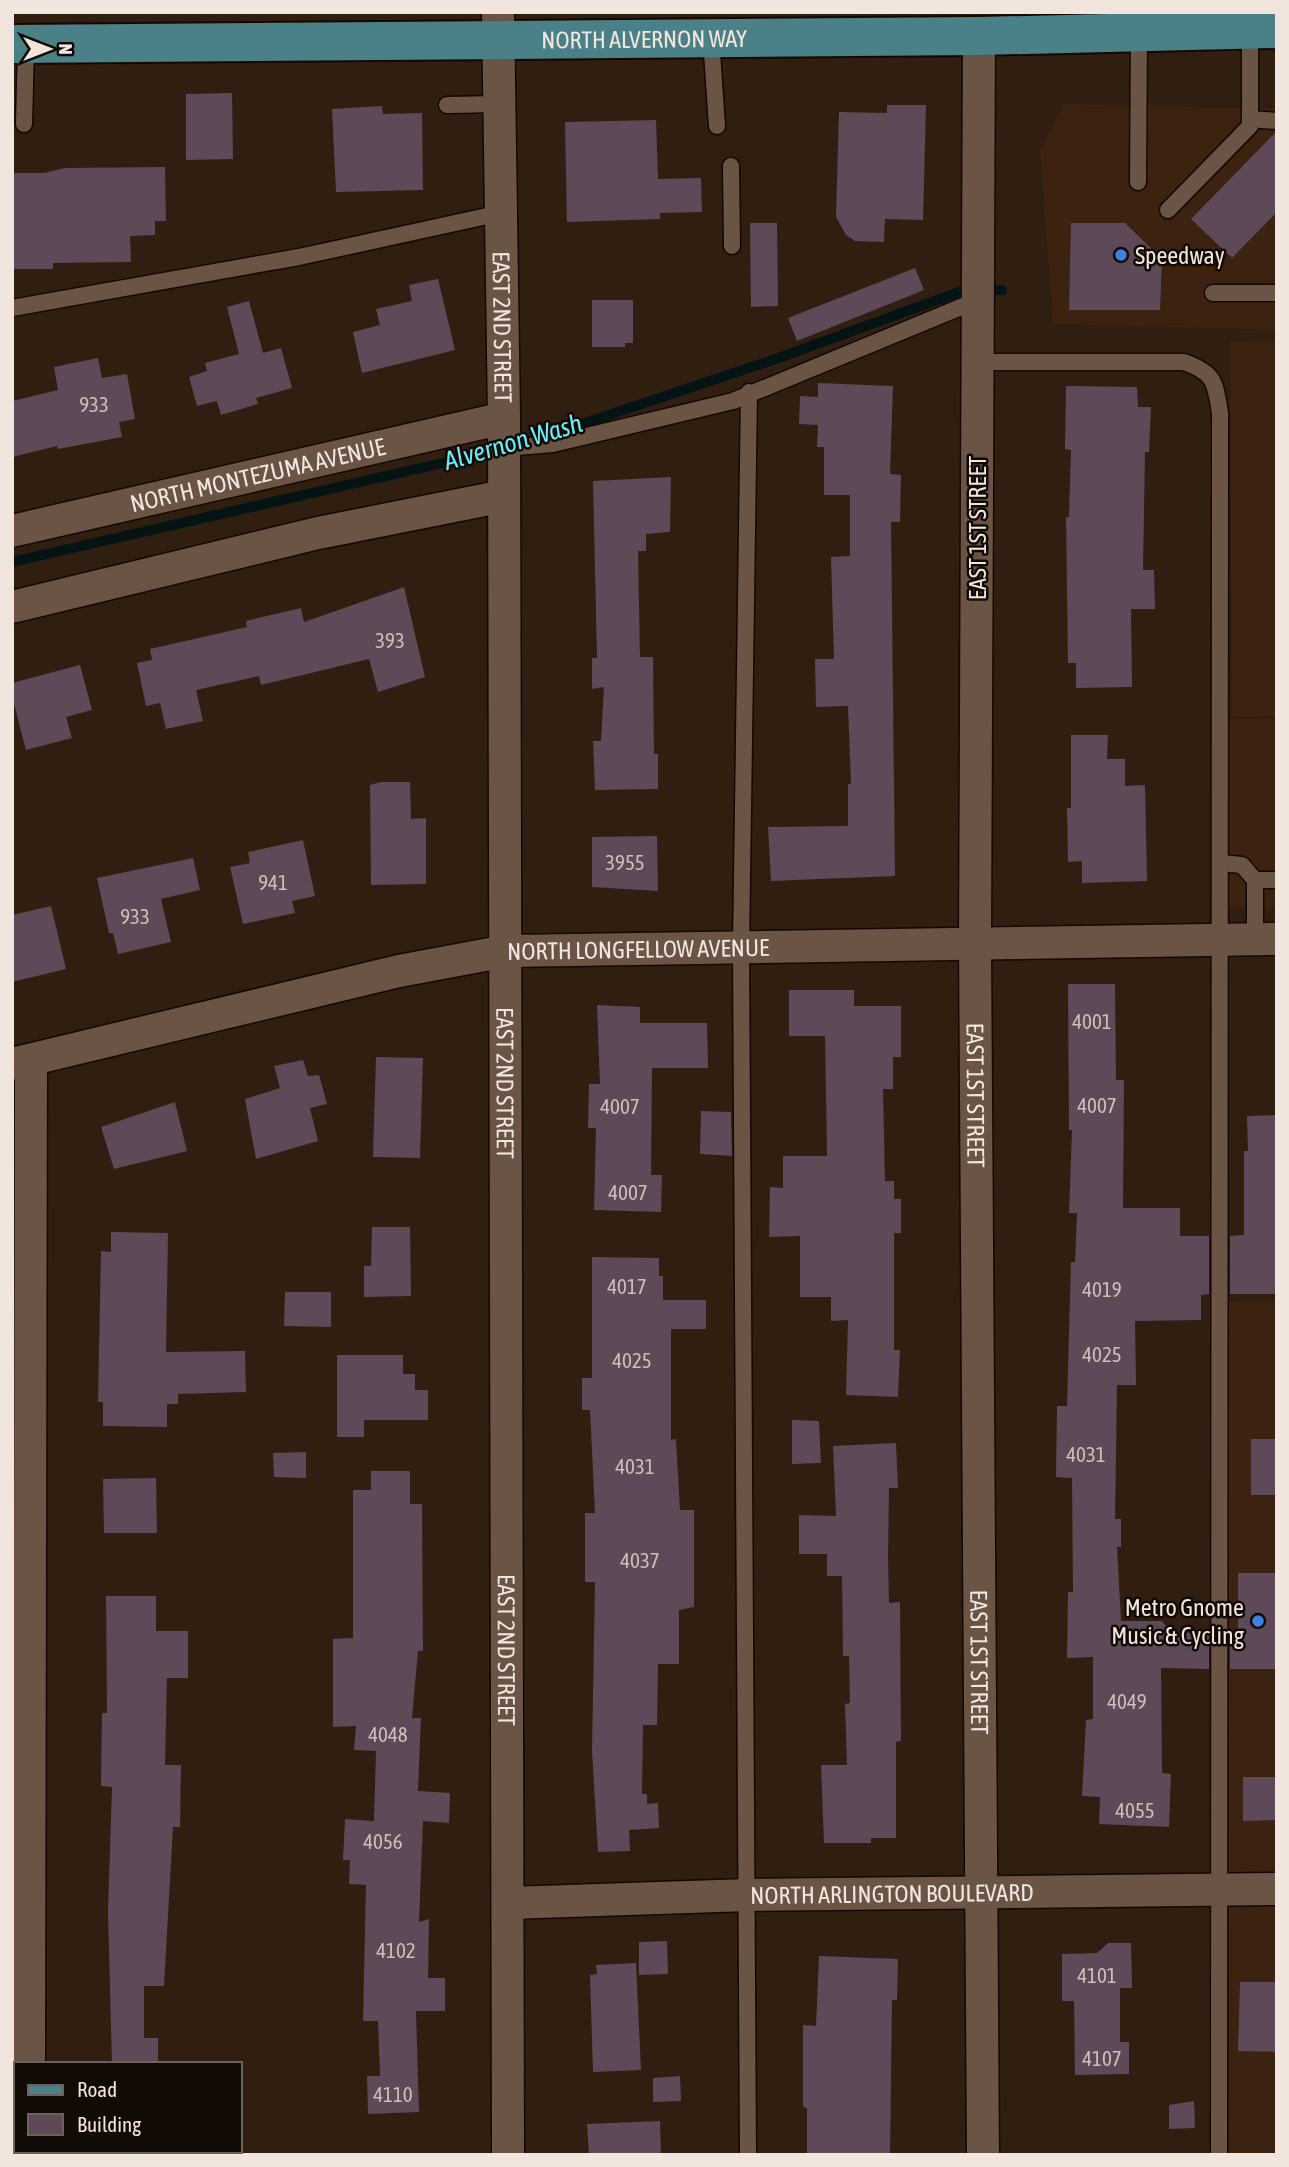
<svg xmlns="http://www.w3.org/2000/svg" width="1289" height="2167" viewBox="0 0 1289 2167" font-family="'Asap Condensed',sans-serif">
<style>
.built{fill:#3b2211}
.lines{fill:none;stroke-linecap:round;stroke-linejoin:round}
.stream{stroke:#041415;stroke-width:10}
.building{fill:#5d4958}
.lane-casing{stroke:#180700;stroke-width:19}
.street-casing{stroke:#180700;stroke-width:35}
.primary-casing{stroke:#180700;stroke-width:42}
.lane{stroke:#695446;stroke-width:16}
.street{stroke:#695446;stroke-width:32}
.primary{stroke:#4a8087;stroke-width:38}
.shop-dot{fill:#3f7fe0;stroke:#120a05;stroke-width:2.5}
.labels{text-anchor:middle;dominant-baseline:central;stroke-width:5;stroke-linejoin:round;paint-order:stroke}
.number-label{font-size:21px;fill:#cdbebc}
.street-label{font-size:24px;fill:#f2e5dd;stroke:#120a05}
.poi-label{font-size:24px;fill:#f2e5dd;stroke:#120a05;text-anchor:start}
.water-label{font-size:26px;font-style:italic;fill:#69edf8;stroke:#120a05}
</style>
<rect width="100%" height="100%" fill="#301e11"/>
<path class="built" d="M1064,104L1277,109V330L1053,324L1040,150Z
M1277,341V716L1232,717L1230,342Z
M1277,718V907L1234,909L1227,904L1230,719Z
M1277,1301V2155H1226L1225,1302Z"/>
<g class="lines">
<path class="stream" d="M534,440L773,360L962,291L1002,290
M12,562L499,450"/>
</g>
<path class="building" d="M232,93L233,159L186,160V94Z
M887,105H926L923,220L885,219L884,242L855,241L846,235L836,217L839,112L887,113Z
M382,106L383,114L422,113L423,190L336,192L332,109Z
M656,120L658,179L701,178L702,212L660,213V219L567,222L565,122Z
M1277,131V212L1232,258L1191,219Z
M165,167L166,221H155V235L130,236L131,262L53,263V269H12V173H44L65,168Z
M750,223H777L778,306L751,307Z
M1071,223H1125L1162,259L1160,310H1069Z
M915,268L924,290L797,341L788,318Z
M438,279L455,350L362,373L353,332L380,325L376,309L412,301L409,285Z
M592,300H633V343H625V347H592Z
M249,301L263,353L281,348L292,388L256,398L258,404L221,415L217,401L197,406L189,377L207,371L205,363L239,354L227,307Z
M98,358L102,378L127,374L135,419L119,422L122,437L58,449L57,446L12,457V401L58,390L54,367Z
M818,383L893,386L890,474L901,475L900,522H891L895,876L771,881L768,827L848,826V784H851L848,706L816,707L815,659H834L831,557L850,556V495H824V447H817L818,425L799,424L800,396L818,397Z
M1066,386L1137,387L1138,407H1151L1149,452H1145L1143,570H1154L1155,609H1131L1132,687L1076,688V663H1068L1066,517H1069L1071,450L1065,449Z
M671,477L670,532L646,534V551H638L640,657H653L654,754H658V789L595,790L593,741H601L604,687L592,689V658H597L593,481Z
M404,587L425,677L378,692L369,659L261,685L259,676L196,690L203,721L166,729L160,703L146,706L137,663L152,660L150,649L247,627L246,621L301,608L304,622Z
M80,665L92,710L66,717L72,738L26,750L12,696V683Z
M1071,735H1108L1107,759H1125V786L1145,785L1147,881L1082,883V861L1068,862L1067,808H1071Z
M381,782H410L411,819L426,818V884L371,885L370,785Z
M657,836L658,891L592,887V837Z
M303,840L315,896L292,901L295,913L243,924L230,867L250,863L248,852Z
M193,858L200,890L161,899L171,942L118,954L113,933H109L97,878Z
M51,906L66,969L12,982V915Z
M1068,984H1115L1116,1080H1124L1123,1208H1180V1236H1209V1294L1201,1295V1320L1135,1321L1136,1385H1117L1115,1519H1121V1547H1117L1121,1621H1162L1172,1633L1209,1632V1669L1161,1668L1162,1773L1171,1774L1169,1827L1099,1824L1100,1797L1082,1796L1086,1720L1093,1719V1657L1067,1658L1068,1592H1073L1072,1478L1056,1477L1057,1406H1067L1071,1262H1075L1077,1213H1069L1072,1130H1069Z
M789,990H854V1006H901V1057H893V1089H883L885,1181H894V1199H901V1233H894V1350H900L898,1397L846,1395L848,1320L831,1321V1297H800V1236L769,1237L770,1187L783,1188V1156H827L825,1036H789Z
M597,1005L640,1007V1023H707L708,1068H652L651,1175H662L661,1212L594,1210L596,1128H588L589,1084H600Z
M376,1057L423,1058L420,1158L373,1157Z
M303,1060L308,1076L319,1075L327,1104L310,1108L318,1141L256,1159L245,1099L280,1088L274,1066Z
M175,1102L187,1151L114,1169L101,1127Z
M701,1111L731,1112L732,1156L700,1154Z
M1277,1115V1294H1230V1236L1244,1235V1151H1248L1247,1116Z
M372,1227H410L411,1296L364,1297V1266H371Z
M111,1232L168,1233L166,1352L245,1351L246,1392L178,1394V1404H167V1427L103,1426V1402H98L101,1251L111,1252Z
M592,1257L659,1258V1276H663V1300H706V1329H671V1440L676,1439L680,1510H694V1607L679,1610V1664H658L657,1725H643L642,1794H647V1804L658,1803L659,1828L629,1830L630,1851L598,1852L592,1751L595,1582H585V1513H595L590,1410H582V1378H592Z
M285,1292H331V1327L284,1326Z
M337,1355H403V1374H415V1390H428V1420H364V1437H337Z
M792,1420L819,1421L821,1463L792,1464Z
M1251,1439H1277V1495H1251Z
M896,1443L898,1488H889L888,1557L889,1603L900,1602L901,1741L896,1742V1838H871V1843H824L821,1765H847L845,1704L850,1703L849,1656H843L842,1576H827V1554H799V1515L836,1516L833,1446Z
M306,1452V1478L274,1477L273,1453Z
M371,1471H410V1504H422L423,1651H418L412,1718H421L418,1791L450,1793L449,1823L423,1821L419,1922L429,1919L428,1978H445V2011H416L419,2112L368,2114L367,2076H380L378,2021H363L366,1885L349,1884L350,1860H343L345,1819L374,1821L376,1751L354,1750L356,1726L333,1727V1639L353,1638V1490H371Z
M156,1478L157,1533H104L103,1479Z
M1238,1573H1277V1669H1230V1631H1238Z
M106,1596H156V1631H188V1678H167L165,1765H181L180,1827H173L164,1986H144V2038H158V2064H112L108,1911L112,1787L101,1786L102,1713H107Z
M1243,1777H1277V1820L1243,1821Z
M667,1941L668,1974L639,1975V1942Z
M1108,1943H1131L1132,1988H1120V2042H1129V2074L1075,2075L1074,2001H1062V1954L1097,1953Z
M819,1956L898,1959L897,2000H892L890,2155H807V2108L803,2107V2025L816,2026Z
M636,1963L641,2070L593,2072L590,1975L597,1974L596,1965Z
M1240,1982H1277V2052L1238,2051Z
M680,2076L681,2101L653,2102V2078Z
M1194,2101L1195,2128L1169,2129V2105Z
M660,2121L661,2155H589L587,2124Z"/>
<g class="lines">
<g class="lane-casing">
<path id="lane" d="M711,38L717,126
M447,105L500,104
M1250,119L1277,121
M24,124L26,44
M731,166L732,246
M1138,182L1139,32
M1168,210L1250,126V30
M1213,293H1277
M12,308L299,257L501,213
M978,362H1184C1215,373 1215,382 1220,413L1219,2155
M504,448L553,444L733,401L978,300
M1221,863L1242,865L1255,880
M1255,939V880H1277
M748,2155L741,948L749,392"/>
</g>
<g class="street-casing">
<g id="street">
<path id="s1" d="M498,12L504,418L508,2155"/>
<path id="s2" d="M979,36L975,943L983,2155"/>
<path id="s3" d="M12,531L504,418"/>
<path d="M12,607L318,533L504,496"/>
<path id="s4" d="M12,1064L399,971L506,951L1277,939"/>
<path id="s5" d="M509,1903L748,1895L1277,1889"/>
<path d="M29,2064L31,1060"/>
<path d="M29,2155V2151"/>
</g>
</g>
<g class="primary-casing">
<g id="primary">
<path id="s6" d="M12,44L979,36L1277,29"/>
</g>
</g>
<use href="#lane" class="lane"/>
<use href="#street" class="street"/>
<use href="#primary" class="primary"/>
</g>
<g class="shop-dot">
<circle cx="1121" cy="255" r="7"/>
<circle cx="1258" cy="1621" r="7"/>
</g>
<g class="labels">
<g class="number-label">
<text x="94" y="404">933</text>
<text x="390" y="640">393</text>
<text x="625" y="862">3955</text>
<text x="273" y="882">941</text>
<text x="135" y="916">933</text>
<text x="1092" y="1021">4001</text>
<text x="1097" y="1105">4007</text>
<text x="620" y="1106">4007</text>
<text x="628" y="1192">4007</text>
<text x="627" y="1286">4017</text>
<text x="1102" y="1289">4019</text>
<text x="1102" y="1354">4025</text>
<text x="632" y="1360">4025</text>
<text x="1086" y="1454">4031</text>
<text x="635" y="1466">4031</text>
<text x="640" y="1560">4037</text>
<text x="1127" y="1701">4049</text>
<text x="388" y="1734">4048</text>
<text x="1135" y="1810">4055</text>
<text x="383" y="1841">4056</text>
<text x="396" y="1950">4102</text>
<text x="1097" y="1975">4101</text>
<text x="1102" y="2058">4107</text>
<text x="393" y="2094">4110</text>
</g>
<g class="street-label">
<text stroke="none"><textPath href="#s6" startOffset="632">NORTH ALVERNON WAY</textPath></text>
<text stroke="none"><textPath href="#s1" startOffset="315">EAST 2ND STREET</textPath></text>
<text stroke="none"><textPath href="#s3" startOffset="252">NORTH MONTEZUMA AVENUE</textPath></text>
<text transform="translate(977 528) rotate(-90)">EAST 1ST STREET</text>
<text stroke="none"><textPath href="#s4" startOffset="639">NORTH LONGFELLOW AVENUE</textPath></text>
<text stroke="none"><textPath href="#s1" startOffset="1071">EAST 2ND STREET</textPath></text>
<text stroke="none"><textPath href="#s2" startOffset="1059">EAST 1ST STREET</textPath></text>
<text stroke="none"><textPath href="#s1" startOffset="1638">EAST 2ND STREET</textPath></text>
<text stroke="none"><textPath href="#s2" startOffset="1626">EAST 1ST STREET</textPath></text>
<text stroke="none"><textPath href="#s5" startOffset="383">NORTH ARLINGTON BOULEVARD</textPath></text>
</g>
<g class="poi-label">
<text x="1135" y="255">Speedway</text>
<text x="1244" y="1607" text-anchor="end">Metro Gnome<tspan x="1244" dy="28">Music &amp; Cycling</tspan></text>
</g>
<g class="water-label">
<text transform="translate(513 442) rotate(-16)">Alvernon Wash</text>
</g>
</g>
<rect width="1289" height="2167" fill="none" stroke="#f2e5dd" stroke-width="28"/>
<rect x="14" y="2062" width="228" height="91" fill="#120a05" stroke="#6c625b" stroke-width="2"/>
<rect x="28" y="2085" width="35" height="10" fill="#4a8087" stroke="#6c625b" stroke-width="2"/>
<text x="77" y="2097" font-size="21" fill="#f2e5dd">Road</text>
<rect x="28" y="2114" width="35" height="21" fill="#5d4958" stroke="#6c625b" stroke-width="2"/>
<text x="77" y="2132" font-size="21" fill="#f2e5dd">Building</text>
<g transform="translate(49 49) rotate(90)" stroke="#120a05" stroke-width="5" paint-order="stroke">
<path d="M0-5L12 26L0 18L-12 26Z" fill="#f2e5dd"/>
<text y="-10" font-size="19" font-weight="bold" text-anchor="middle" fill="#f2e5dd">N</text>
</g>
</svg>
